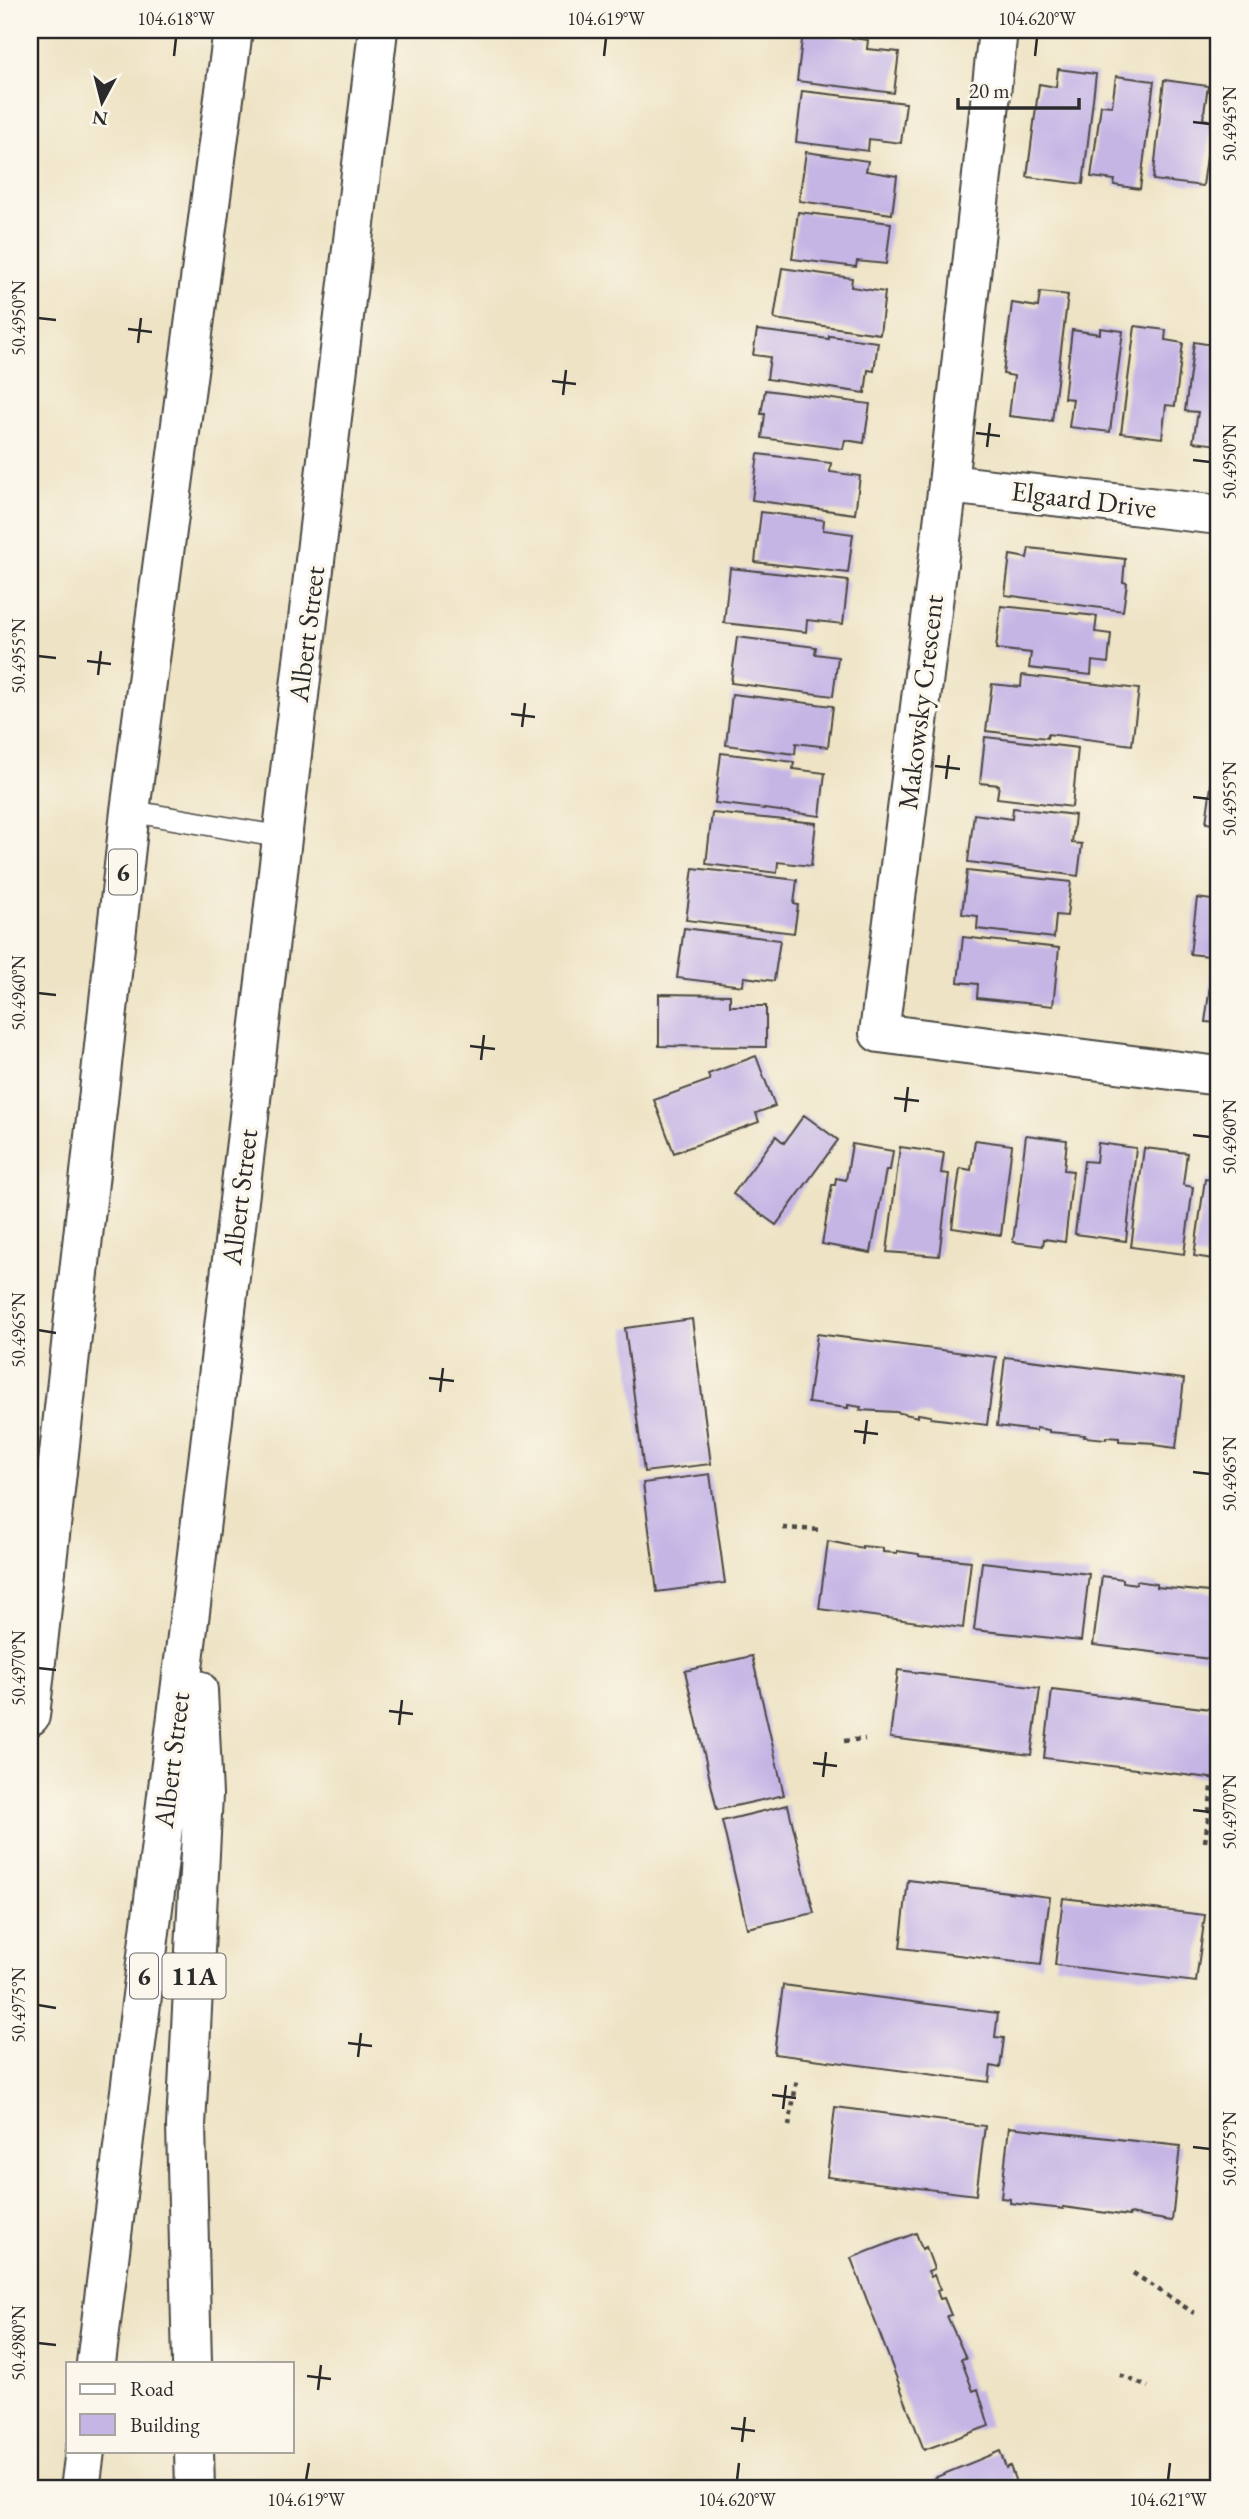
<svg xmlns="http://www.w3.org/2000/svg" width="1249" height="2519" viewBox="0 0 1249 2519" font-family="'EB Garamond',serif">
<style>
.building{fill:#c5b5e5}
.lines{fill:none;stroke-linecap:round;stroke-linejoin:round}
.service-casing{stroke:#484742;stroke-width:24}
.minor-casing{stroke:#484742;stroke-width:42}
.motorway-casing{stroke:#484742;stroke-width:42}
.path{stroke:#484742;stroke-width:4.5;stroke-dasharray:5 5;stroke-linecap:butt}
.service{stroke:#fff;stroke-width:21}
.minor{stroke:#fff;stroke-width:38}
.motorway{stroke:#fff;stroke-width:38}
.ticks{fill:none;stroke:#2b2b2b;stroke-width:2.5}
.labels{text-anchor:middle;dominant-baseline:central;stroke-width:7;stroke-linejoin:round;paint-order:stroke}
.shield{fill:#fbf7ec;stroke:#696865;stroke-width:2}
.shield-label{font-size:26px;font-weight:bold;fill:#2b2b2b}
.street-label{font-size:28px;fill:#2b2b2b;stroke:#fbf7ec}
.neatline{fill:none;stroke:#2b2b2b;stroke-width:2.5}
.ticks-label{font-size:18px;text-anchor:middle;fill:#2b2b2b}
</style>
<rect width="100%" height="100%" fill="#fbf7ec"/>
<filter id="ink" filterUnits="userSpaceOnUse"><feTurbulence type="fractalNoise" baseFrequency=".0143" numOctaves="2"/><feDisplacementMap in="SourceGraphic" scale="14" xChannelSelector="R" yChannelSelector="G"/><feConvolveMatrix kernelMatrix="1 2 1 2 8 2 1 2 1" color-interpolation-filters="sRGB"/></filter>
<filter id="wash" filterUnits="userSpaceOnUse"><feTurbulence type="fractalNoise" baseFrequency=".00686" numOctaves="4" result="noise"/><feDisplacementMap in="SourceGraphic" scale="28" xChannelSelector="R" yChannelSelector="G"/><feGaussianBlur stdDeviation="1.57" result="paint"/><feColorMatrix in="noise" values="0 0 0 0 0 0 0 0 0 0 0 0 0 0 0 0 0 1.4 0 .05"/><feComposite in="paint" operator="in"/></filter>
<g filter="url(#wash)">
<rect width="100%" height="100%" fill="#eee3c4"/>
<g id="blocks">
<path class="building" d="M803,32L868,40L867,49L899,52L894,93L797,81Z
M1058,69L1096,74L1083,184L1027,177L1039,84L1056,87Z
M1116,76L1154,81L1140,189L1114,185L1115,180L1091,177L1101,105L1112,106Z
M1164,80L1208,86L1203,119L1212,121L1203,186L1153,180Z
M802,91L906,103L901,143L869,139L868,151L796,142Z
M1218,141H1219V188L1212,187Z
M806,152L868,161L866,171L897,176L892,214L799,201Z
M798,212L891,223L886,264L857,261L856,267L792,259Z
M782,268L852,278L851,287L885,292L880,334L774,319Z
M1040,292L1068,295L1052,421L1009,416L1014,376L1003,374L1012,303L1038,307Z
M1135,326L1166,330L1165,340L1183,343L1175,406L1166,405L1162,438L1121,433Z
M1100,328L1123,331L1110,432L1069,427L1073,399L1064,398L1072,330L1100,334Z
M757,330L829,339V336L878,342L874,371L868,370L865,393L767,379L770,357L753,355Z
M1194,342L1219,346V445L1193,442L1198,412L1185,411Z
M765,390L870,404L864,443L845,440L843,449L762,438L765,414H761Z
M758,454L831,463L830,472L860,476L855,514L752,500Z
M761,512L824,520L823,530L853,534L848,573L755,562Z
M1029,548L1125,559L1123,582L1127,583L1123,611L1005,595L1010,555L1027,558Z
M730,568L848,581L843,624L807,620L806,632L724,623Z
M1001,606L1097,616L1095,632L1111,634L1108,663L1092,661L1091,675L1029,668L1031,653L996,649Z
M737,637L816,647L815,654L838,657L833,696L731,683Z
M1022,675L1139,689L1132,745L1048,734L1047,738L986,731L992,684L1021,687Z
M732,694L833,706L828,747L796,743L795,754L726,745Z
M1218,726L1219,727V759H1213Z
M985,737L1078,748L1072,807L997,798L999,785L980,783Z
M721,753L794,762L793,769L825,773L820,816L715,803Z
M1214,764L1219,765V825L1206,823Z
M1013,808L1075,815L1072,843L1082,844L1078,876L968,862L974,814L1012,819Z
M712,813L816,823L811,866L778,862L777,873L706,864Z
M1218,860H1219V894L1213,893Z
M693,868L797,880L794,904L798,905L794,933L686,920Z
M967,871L1071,882L1067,916L1056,915L1054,938L977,929L978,916L962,914Z
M1197,898L1219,901V957L1190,954Z
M684,928L780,940L774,981L744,977L743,986L677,978Z
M963,937L1059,948L1053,1006L977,998L978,984L958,982Z
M1213,965L1219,966V1023L1205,1022Z
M659,994L730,995V1006H766V1047L659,1046Z
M756,1056L775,1106L756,1113L759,1122L674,1153L654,1100L710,1080L708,1074Z
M804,1115L838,1140L776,1225L733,1194L776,1136L784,1143Z
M1026,1135L1067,1140L1064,1170L1073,1171L1065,1242L1044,1239L1043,1246L1013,1242Z
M975,1140L1012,1145L1001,1235L952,1228L960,1168L971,1170Z
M1098,1143L1136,1148L1126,1241L1075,1234L1084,1161L1096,1162Z
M852,1144L893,1151L890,1170H886L871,1253L822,1244L832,1185H835L836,1178L846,1180Z
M900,1147L944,1153L941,1173L949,1174L939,1256L887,1252Z
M1144,1148L1187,1153L1183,1185L1193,1187L1184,1254L1131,1247Z
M1216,1159H1219V1260L1194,1256L1205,1179L1213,1180Z
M692,1319L711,1464L644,1472L625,1328Z
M817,1334L996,1357L987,1425L931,1418V1416L918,1414V1417L896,1412L860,1410L861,1407L848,1405V1408L808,1403Z
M1005,1357L1184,1379L1176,1448L1154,1445L1155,1443L1119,1441V1438L1106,1437V1439L1084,1437L1085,1435L1049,1432V1430L1036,1428V1431L997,1426Z
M710,1474L725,1583L657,1592L643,1483Z
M828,1541L862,1548V1546L883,1548V1552L897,1553V1551L919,1554V1556L971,1561L963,1628L819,1609Z
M982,1562L1089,1574L1081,1641L974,1630Z
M1102,1576L1123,1579V1582L1136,1584V1581L1157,1584V1587L1219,1593V1660L1093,1645Z
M752,1656L784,1795L717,1810L685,1671Z
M898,1670L1040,1688L1031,1755L890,1738Z
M1052,1690L1219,1710V1779L1044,1758Z
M788,1805L814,1913L747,1928L722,1821Z
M908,1880L1050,1897L1041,1965L900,1948Z
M1063,1898L1205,1915L1196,1982L1055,1965Z
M783,1985L998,2013L995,2037L1004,2038L1000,2068L991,2066L989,2082L774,2054Z
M835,2107L985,2126L976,2195L827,2177Z
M1009,2127L1180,2146L1172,2221L1129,2214V2216L1063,2207V2209L1010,2203V2199L1001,2198Z
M916,2233L922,2249L926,2247L934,2269L928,2271L931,2277L934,2275L940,2290L937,2291L940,2299L944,2298L951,2315L947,2316L966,2358L961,2359L973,2391L978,2389L989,2426L924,2450L851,2258Z
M1000,2451L1006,2468L1010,2466L1018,2488L938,2489L934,2478Z"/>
</g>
</g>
<g filter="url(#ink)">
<use href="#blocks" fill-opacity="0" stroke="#484742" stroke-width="2"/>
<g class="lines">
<g class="service-casing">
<path id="service" d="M130,811L281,837"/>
</g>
<g class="minor-casing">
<path id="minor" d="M998,30L948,484L879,1033L1219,1076
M948,484L1219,515"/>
</g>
<g class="motorway-casing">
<path id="motorway" d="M30,1716L130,811L233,30
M96,2363L193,1588L378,30
M192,2363L186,2126L203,1795L198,1690
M194,2451L195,2489
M80,2489L85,2451"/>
</g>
<path class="path" d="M783,1528L821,1530
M844,1741L865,1739
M1205,1842L1212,1787
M789,2126L797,2079
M1133,2273L1194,2313
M1120,2375L1148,2387"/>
<use href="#service" class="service"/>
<use href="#minor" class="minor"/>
<use href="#motorway" class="motorway"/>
</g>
</g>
<path class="ticks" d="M174,56L176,38M604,56L606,38M1035,56L1037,38M1193,122L1210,124M38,318L56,320M128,329L152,332M138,343L141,318M552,381L576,384M563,395L566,370M976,433L1000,436M987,447L990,423M1193,460L1210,462M38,656L56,658M87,661L111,664M98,675L101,651M511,714L535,717M522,727L525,703M935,766L960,769M946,779L949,755M1193,797L1210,799M38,993L56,995M470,1046L495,1049M481,1060L484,1035M894,1098L919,1101M905,1112L908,1087M1193,1135L1210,1137M38,1330L56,1333M429,1378L454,1381M440,1392L443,1368M854,1431L878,1434M864,1444L867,1420M1193,1472L1210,1474M38,1668L56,1670M389,1711L413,1714M399,1725L402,1700M813,1763L837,1766M823,1777L826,1752M1193,1810L1210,1812M38,2005L56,2008M348,2043L372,2046M358,2057L361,2033M772,2095L796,2098M783,2109L786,2085M1193,2147L1210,2149M38,2343L56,2345M307,2376L331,2379M318,2390L321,2365M731,2428L755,2431M742,2442L745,2417M306,2480L309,2463M737,2480L739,2463M1168,2480L1170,2463"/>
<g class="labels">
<g class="shield">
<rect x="109" y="849.5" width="28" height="45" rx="5"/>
<rect x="130" y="1953.5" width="28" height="45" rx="5"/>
<rect x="162.5" y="1953.5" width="63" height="45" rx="5"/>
</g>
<g class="shield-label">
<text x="123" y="872">6</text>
<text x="144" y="1976">6</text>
<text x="194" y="1976">11A</text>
</g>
<g class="street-label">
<text transform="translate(1084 499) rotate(7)">Elgaard Drive</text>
<text transform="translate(306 634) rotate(-83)">Albert Street</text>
<text transform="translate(920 702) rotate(-83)">Makowsky Crescent</text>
<text transform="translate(239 1197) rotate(-83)">Albert Street</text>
<text transform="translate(171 1760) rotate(-83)">Albert Street</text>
</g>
</g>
<rect width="1249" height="2519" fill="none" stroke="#fbf7ec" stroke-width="77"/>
<rect x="66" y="2362" width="228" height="91" fill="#fbf7ec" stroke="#a8a59f" stroke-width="2"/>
<rect x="80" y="2384" width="35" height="10" fill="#ffffff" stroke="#a8a59f" stroke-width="2"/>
<text x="130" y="2396" font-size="21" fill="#2b2b2b">Road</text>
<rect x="80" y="2414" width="35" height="21" fill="#c5b5e5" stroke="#a8a59f" stroke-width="2"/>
<text x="130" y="2432" font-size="21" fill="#2b2b2b">Building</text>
<g transform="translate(102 102) rotate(187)" stroke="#fbf7ec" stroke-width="5" paint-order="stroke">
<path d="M0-5L12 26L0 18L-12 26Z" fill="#2b2b2b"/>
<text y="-10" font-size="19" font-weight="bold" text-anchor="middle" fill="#2b2b2b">N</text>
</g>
<path d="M958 98v10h121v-10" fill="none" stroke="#2b2b2b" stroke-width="3.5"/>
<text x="969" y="98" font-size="21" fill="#2b2b2b" stroke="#fbf7ec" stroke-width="5" paint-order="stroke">20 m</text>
<rect x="38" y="38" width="1172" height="2442" class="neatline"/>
<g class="ticks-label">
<text x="176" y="25">104.618°W</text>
<text x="606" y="25">104.619°W</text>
<text x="1037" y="25">104.620°W</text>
<text transform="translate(1230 124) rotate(-90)" y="6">50.4945°N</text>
<text transform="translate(19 318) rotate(-90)" y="6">50.4950°N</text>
<text transform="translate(1230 462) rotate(-90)" y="6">50.4950°N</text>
<text transform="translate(19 656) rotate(-90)" y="6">50.4955°N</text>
<text transform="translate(1230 799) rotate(-90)" y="6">50.4955°N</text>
<text transform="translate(19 993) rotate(-90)" y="6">50.4960°N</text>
<text transform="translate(1230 1137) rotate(-90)" y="6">50.4960°N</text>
<text transform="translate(19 1330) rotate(-90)" y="6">50.4965°N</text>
<text transform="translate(1230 1474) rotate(-90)" y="6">50.4965°N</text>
<text transform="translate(19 1668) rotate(-90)" y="6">50.4970°N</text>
<text transform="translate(1230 1812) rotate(-90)" y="6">50.4970°N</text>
<text transform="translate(19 2005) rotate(-90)" y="6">50.4975°N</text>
<text transform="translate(1230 2149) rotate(-90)" y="6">50.4975°N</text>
<text transform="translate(19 2343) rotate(-90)" y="6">50.4980°N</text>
<text x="306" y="2506">104.619°W</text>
<text x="737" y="2506">104.620°W</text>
<text x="1168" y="2506">104.621°W</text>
</g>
</svg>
